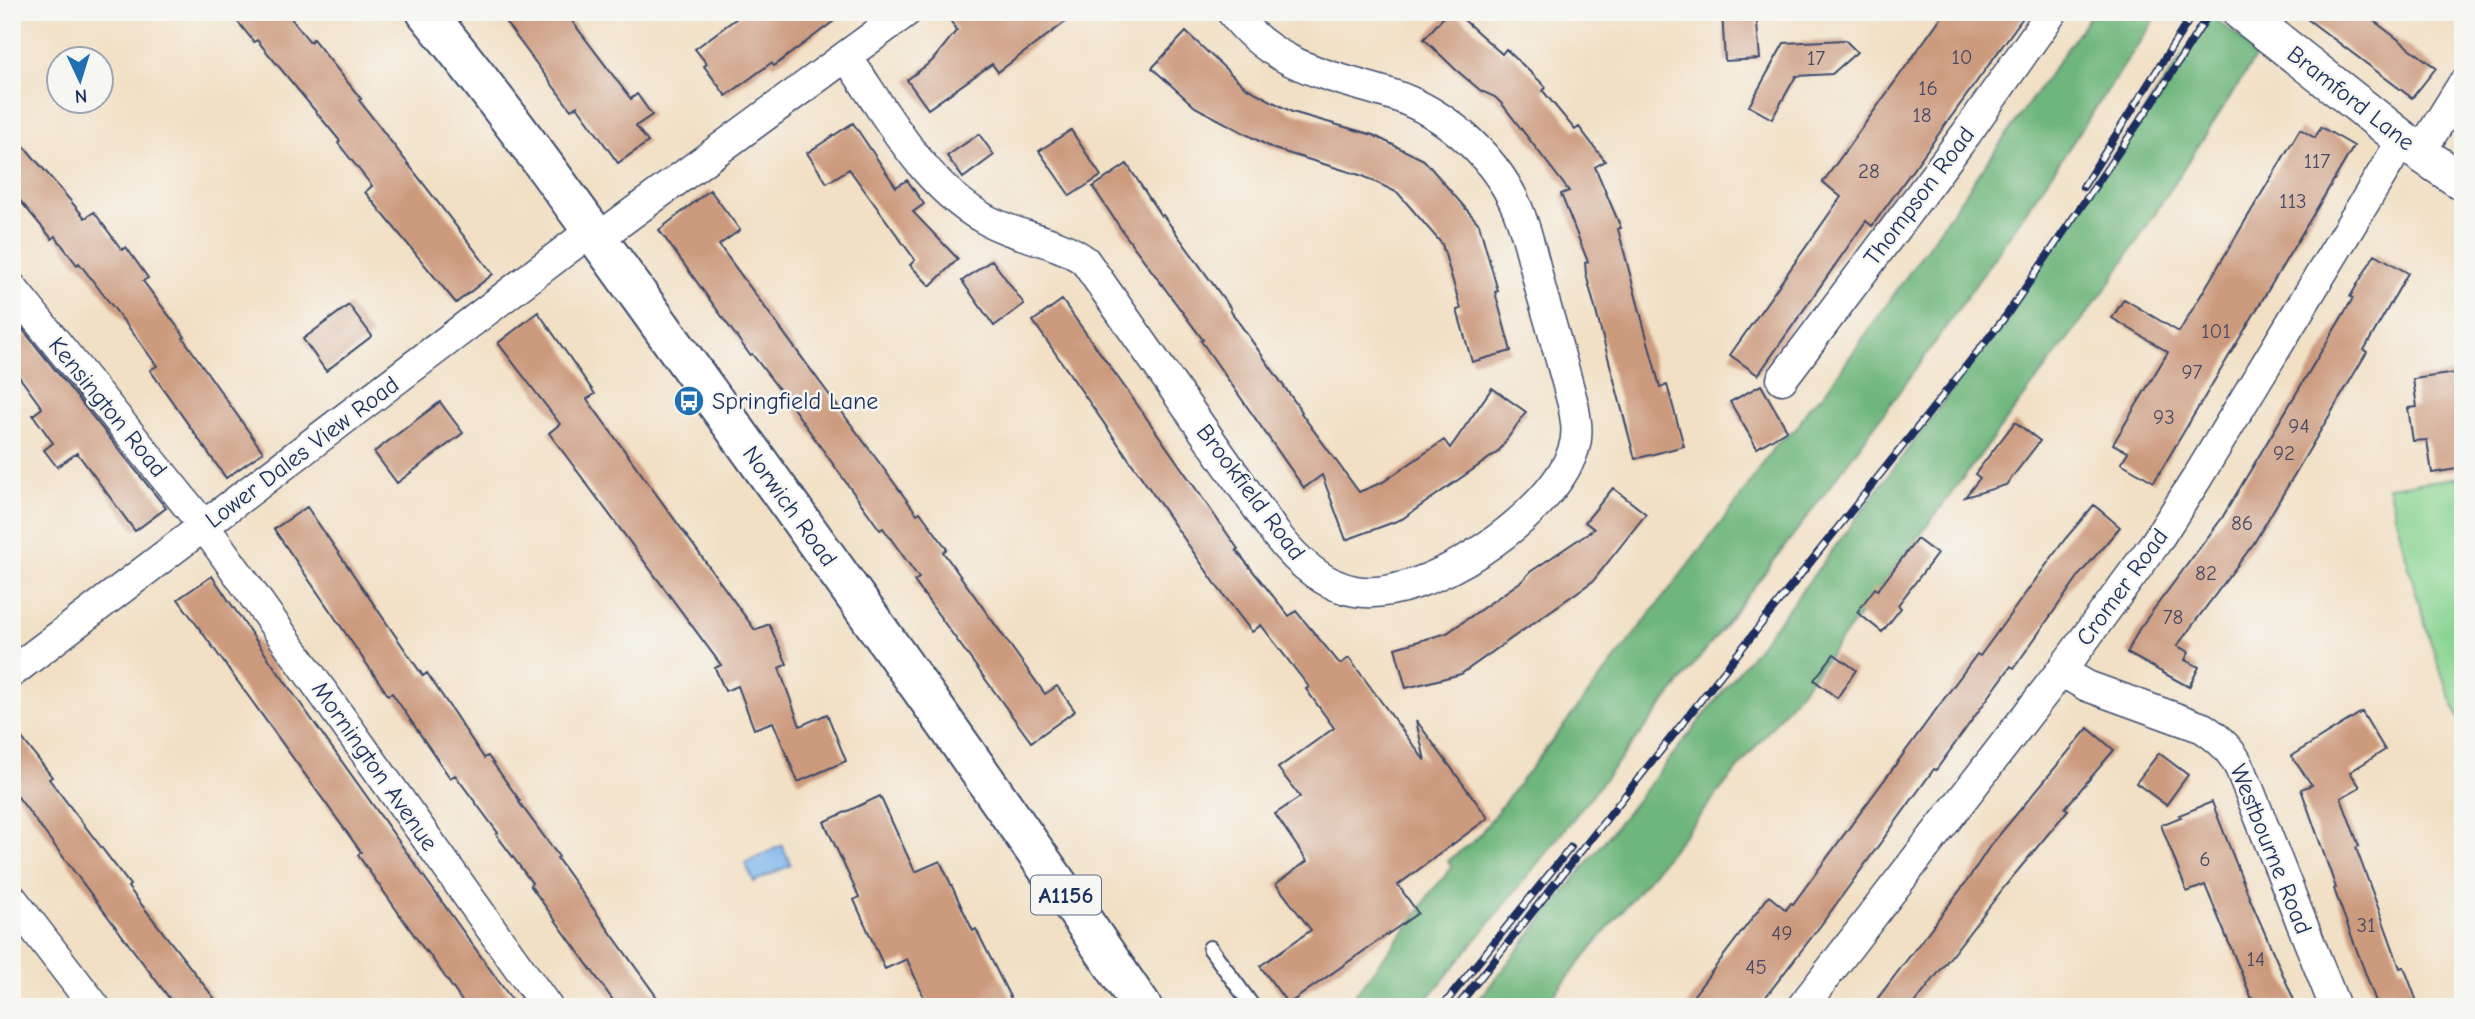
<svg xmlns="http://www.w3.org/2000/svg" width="2475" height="1019" viewBox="0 0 2475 1019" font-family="'Comic Neue',sans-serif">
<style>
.green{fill:#89d491;stroke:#528278;stroke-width:2}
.forest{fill:#6eb67b;stroke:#44726c;stroke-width:2}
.water{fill:#7ab3ea;stroke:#4a71a4;stroke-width:2}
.building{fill:#cc9a7d}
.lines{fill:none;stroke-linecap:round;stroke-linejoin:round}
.service-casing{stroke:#3b4a6d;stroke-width:18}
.minor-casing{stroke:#3b4a6d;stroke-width:33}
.tertiary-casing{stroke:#3b4a6d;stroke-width:40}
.primary-casing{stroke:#3b4a6d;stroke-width:42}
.service{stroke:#fff;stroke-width:14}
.minor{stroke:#fff;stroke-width:30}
.tertiary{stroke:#fff;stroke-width:37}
.primary{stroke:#fff;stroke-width:38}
.rail-casing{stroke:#1b2f5e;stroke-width:8}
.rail{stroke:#f6f6f2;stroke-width:5;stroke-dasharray:16;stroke-linecap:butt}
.labels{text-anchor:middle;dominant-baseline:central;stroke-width:5;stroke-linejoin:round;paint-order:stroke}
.number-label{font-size:21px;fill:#474a66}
.shield{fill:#f6f6f2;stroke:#5d6b8a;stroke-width:2}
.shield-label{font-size:23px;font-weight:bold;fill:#1b2f5e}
.street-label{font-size:24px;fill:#1b2f5e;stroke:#f6f6f2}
.poi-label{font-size:24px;fill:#1b2f5e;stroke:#f6f6f2;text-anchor:start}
</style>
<rect width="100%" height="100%" fill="#f6f6f2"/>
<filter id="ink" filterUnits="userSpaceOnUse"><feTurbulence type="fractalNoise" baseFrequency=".0143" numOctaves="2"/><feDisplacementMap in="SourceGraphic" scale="14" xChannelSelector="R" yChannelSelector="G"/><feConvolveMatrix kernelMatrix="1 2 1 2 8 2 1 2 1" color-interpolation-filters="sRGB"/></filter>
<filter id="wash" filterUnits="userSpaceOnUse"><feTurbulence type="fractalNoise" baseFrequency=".00686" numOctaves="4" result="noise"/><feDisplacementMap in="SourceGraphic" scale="28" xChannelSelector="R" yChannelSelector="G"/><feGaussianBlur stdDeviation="1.57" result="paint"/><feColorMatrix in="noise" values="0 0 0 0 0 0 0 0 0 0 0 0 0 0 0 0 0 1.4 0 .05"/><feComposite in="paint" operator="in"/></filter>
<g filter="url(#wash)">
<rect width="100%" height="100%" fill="#f2e0c5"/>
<path class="green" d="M2463,477V728C2429,651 2409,569 2388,487Z"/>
<path class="forest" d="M2093,12H2160C2080,131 2001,251 1917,367C1760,586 1592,798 1421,1007H1345L1418,913L1430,893L1452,868L1448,861L1476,839L1737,502L1776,444L1797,428L1809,407L1823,395Z
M2210,15L2259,52L2110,283L1822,665L1544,1007H1473L1789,608L1965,373Z"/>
<path class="water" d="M782,845L791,865L754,882L745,863Z"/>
<g id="blocks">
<path class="building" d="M230,12H286L310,42L313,39L361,99L359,100L493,274L456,303L365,192L372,186L338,143L340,141L257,40L254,42Z
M498,12H565L631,99L637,94L652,115L636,126L648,142L618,163L577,106L571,110Z
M745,12H846L774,66L771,63L726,96L704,66L707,64L695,49Z
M944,12H1079L998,72L992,64L928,109L907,80L932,61L957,30Z
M1448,12H1455L1502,54L1506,49L1546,87L1543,91L1575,130L1579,127L1605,161L1595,167L1621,228L1618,229L1660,387L1667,385L1684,446L1635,459L1586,274L1585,263L1588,262L1561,194L1569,191L1502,104L1495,97L1481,91L1455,69L1424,39Z
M1722,12H1756L1760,59L1725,61Z
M1945,12H2027L1872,226L1866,221L1758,375L1730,355L1841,197L1823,182Z
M2298,12H2362L2436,68L2412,98Z
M1186,32L1245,87L1292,112L1373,135L1424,160L1479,224L1498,291L1495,292L1511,351L1472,362L1457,310L1461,309L1442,244L1398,193L1363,176L1274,149L1195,107L1152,68Z
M1845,40L1857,52L1832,74L1796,76L1772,119L1749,106L1784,43Z
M853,123L896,187L907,180L924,204L913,212L958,259L930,286L910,265L915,260L849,169L827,183L807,153Z
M2321,127L2354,146L2154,482L2121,463L2128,452L2113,444L2168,352L2112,318L2124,299L2179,332L2300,129L2315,138Z
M1071,130L1101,176L1070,196L1039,151Z
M12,132L85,218L94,212L122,250L126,247L148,278L143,281L185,337L183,338L263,452L226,478L150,370L157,366L136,337L79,263L77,265L55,236L52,239L12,191Z
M979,134L994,155L963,178L947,156Z
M1127,164L1161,216L1163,215L1231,309L1230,310L1302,412L1301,413L1359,492L1383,482L1444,440L1450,448L1492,388L1526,412L1498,452L1402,519L1346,540L1322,475L1304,488L1201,341L1203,340L1123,232L1093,187Z
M710,190L740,230L719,245L917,514L920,512L947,549L943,552L1045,694L1057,686L1075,711L1031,742L914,581L919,578L883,528L880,530L788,401L752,354L750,355L659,230Z
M2375,254L2408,273L2364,350L2367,352L2254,543L2177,646L2189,652L2185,660L2199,667L2189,687L2127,653L2139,629L2222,518L2353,298L2350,297Z
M992,260L1024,304L994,326L962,281Z
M1062,300L1129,393L1238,549L1236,550L1289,616L1296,611L1340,664L1349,658L1425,761L1416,720L1488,818L1398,885L1418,913L1288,1004L1260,966L1311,930L1276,884L1307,861L1275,814L1300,797L1278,768L1334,728L1306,689L1309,687L1261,625L1252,632L1219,589L1033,321Z
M349,305L372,336L326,371L303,339Z
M538,312L595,394L587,399L755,630L769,624L787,664L779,668L800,726L827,714L846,761L798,782L773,722L754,729L738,686L725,691L715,668L721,665L549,433L560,424L498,343Z
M12,316L166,508L135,531L77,453L57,467L44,450L53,443L33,415L42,408L12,367Z
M2463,372V468L2432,473L2427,440L2413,441L2408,408L2417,407L2413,379Z
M1761,385L1787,430L1757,448L1730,402Z
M440,402L463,433L397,483L374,452Z
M2015,422L2040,441L2006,485L1965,497L1980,478L1975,474Z
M1613,488L1646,514L1593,581L1461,674L1406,688L1395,648L1447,633L1523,580L1530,572L1594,529L1585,522Z
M2094,505L2120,527L2080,574L2014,668L2011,666L1936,770L1934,769L1821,925L1758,1007H1685L1769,896L1786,910L1791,903L1793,904L1977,654L1980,656L2065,539Z
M307,507L423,676L427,673L484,758L488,756L520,801L519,802L559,857L557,858L664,1007H618L530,885L532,883L496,834L498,833L455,775L450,778L392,693L388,695L274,529Z
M1917,539L1937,554L1898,605L1901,608L1882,632L1857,612L1875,588L1878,590Z
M212,576L268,658L517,1007H466L427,951L426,952L358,855L361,852L178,599Z
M1834,654L1856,670L1837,698L1814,680Z
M2362,712L2385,750L2350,772L2360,787L2341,798L2359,846L2356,848L2379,910L2400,968L2404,967L2419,1007H2378L2334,889L2336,888L2301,789L2312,785L2291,756Z
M12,725L52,777L49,779L130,885L128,887L221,1007H176L12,789Z
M2088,728L2114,750L2065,808L2068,810L2005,886L1912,1007H1871L1967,881L1990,846Z
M2159,753L2188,775L2166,805L2136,783Z
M880,796L915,872L940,861L973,931L976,929L1015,1007H928L907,959L885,969L854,900L859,897L824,822Z
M2212,802L2250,899L2297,1007H2258L2254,998L2252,999L2205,885L2187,892L2161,825L2181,817L2179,815Z"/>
</g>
</g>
<g filter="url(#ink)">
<use href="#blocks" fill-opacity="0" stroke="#3b4a6d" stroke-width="2"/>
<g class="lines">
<g class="service-casing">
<path id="service" d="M1210,948L1253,1007"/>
</g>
<g class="minor-casing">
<path id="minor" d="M846,56C885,112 923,184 983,218C1015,237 1056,239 1085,261L1275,533C1295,559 1321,585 1355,591C1425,603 1551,516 1573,451C1579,435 1576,420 1573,404C1563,366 1552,328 1541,291C1535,267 1530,242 1521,218C1501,161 1447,112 1390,94C1329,75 1273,67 1232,12
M2420,153L2463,84
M597,239L906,12
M12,288L204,526L547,1007
M1782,379L1966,134L2052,12
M2061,671L2087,686L2203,728C2221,740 2232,751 2241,770L2335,1007
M12,672L591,231
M12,899L95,1007
M1802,1007L2061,671L2156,542L2197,478L2403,139"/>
</g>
<g class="tertiary-casing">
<path id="tertiary" d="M2241,12L2420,153L2463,182"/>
</g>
<g class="primary-casing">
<path id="primary" d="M426,12C526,135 616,265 709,393C855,596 1002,800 1142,1007"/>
</g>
<use href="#service" class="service"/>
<use href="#minor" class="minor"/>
<use href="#tertiary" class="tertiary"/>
<use href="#primary" class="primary"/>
<g class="rail-casing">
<path id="rail" d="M2083,187L2194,12
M1442,1007L1571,847
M1457,1007L2006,316L2159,93L2210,12"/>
</g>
<use href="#rail" class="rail"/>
</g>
</g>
<defs>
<g id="bus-disc" transform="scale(1.575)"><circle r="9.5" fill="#1f6fb2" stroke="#f6f6f2"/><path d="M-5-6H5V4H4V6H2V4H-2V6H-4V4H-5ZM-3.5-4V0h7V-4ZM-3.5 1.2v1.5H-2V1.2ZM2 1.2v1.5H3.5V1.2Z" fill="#fff"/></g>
</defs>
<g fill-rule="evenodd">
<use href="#bus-disc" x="689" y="401"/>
</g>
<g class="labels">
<g class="number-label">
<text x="1962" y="57">10</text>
<text x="1816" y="58">17</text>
<text x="1928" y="88">16</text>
<text x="1922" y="115">18</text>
<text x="2317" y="161">117</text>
<text x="1869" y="171">28</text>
<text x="2293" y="201">113</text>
<text x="2216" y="331">101</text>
<text x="2192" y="372">97</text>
<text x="2164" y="417">93</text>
<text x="2299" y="426">94</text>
<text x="2284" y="453">92</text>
<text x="2242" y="523">86</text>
<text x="2206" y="573">82</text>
<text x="2173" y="617">78</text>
<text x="2205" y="859">6</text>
<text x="2366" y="925">31</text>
<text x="1782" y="933">49</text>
<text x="2256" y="959">14</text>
<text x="1756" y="967">45</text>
</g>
<rect class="shield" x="1031" y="875.5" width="70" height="39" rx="5"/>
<g class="shield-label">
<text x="1066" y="895">A1156</text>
</g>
<g class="street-label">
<text transform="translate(2351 98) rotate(38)">Bramford Lane</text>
<text transform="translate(1919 196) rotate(-53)">Thompson Road</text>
<text transform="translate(108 407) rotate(51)">Kensington Road</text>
<text transform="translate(302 452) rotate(-37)">Lower Dales View Road</text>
<text transform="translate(1251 492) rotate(53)">Brookfield Road</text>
<text transform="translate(790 506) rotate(54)">Norwich Road</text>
<text transform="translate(2122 587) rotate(-54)">Cromer Road</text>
<text transform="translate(375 766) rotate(55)">Mornington Avenue</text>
<text transform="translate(2271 849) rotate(68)">Westbourne Road</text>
</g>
<g class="poi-label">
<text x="712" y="401">Springfield Lane</text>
</g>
</g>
<rect width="2475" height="1019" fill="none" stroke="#f6f6f2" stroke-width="42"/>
<g transform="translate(80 80) rotate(176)"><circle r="33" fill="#f6f6f2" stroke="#9ea6b7" stroke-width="2"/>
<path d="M0-5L12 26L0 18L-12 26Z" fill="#1f6fb2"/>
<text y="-10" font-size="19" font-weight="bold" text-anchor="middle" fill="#1b2f5e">N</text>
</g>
</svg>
